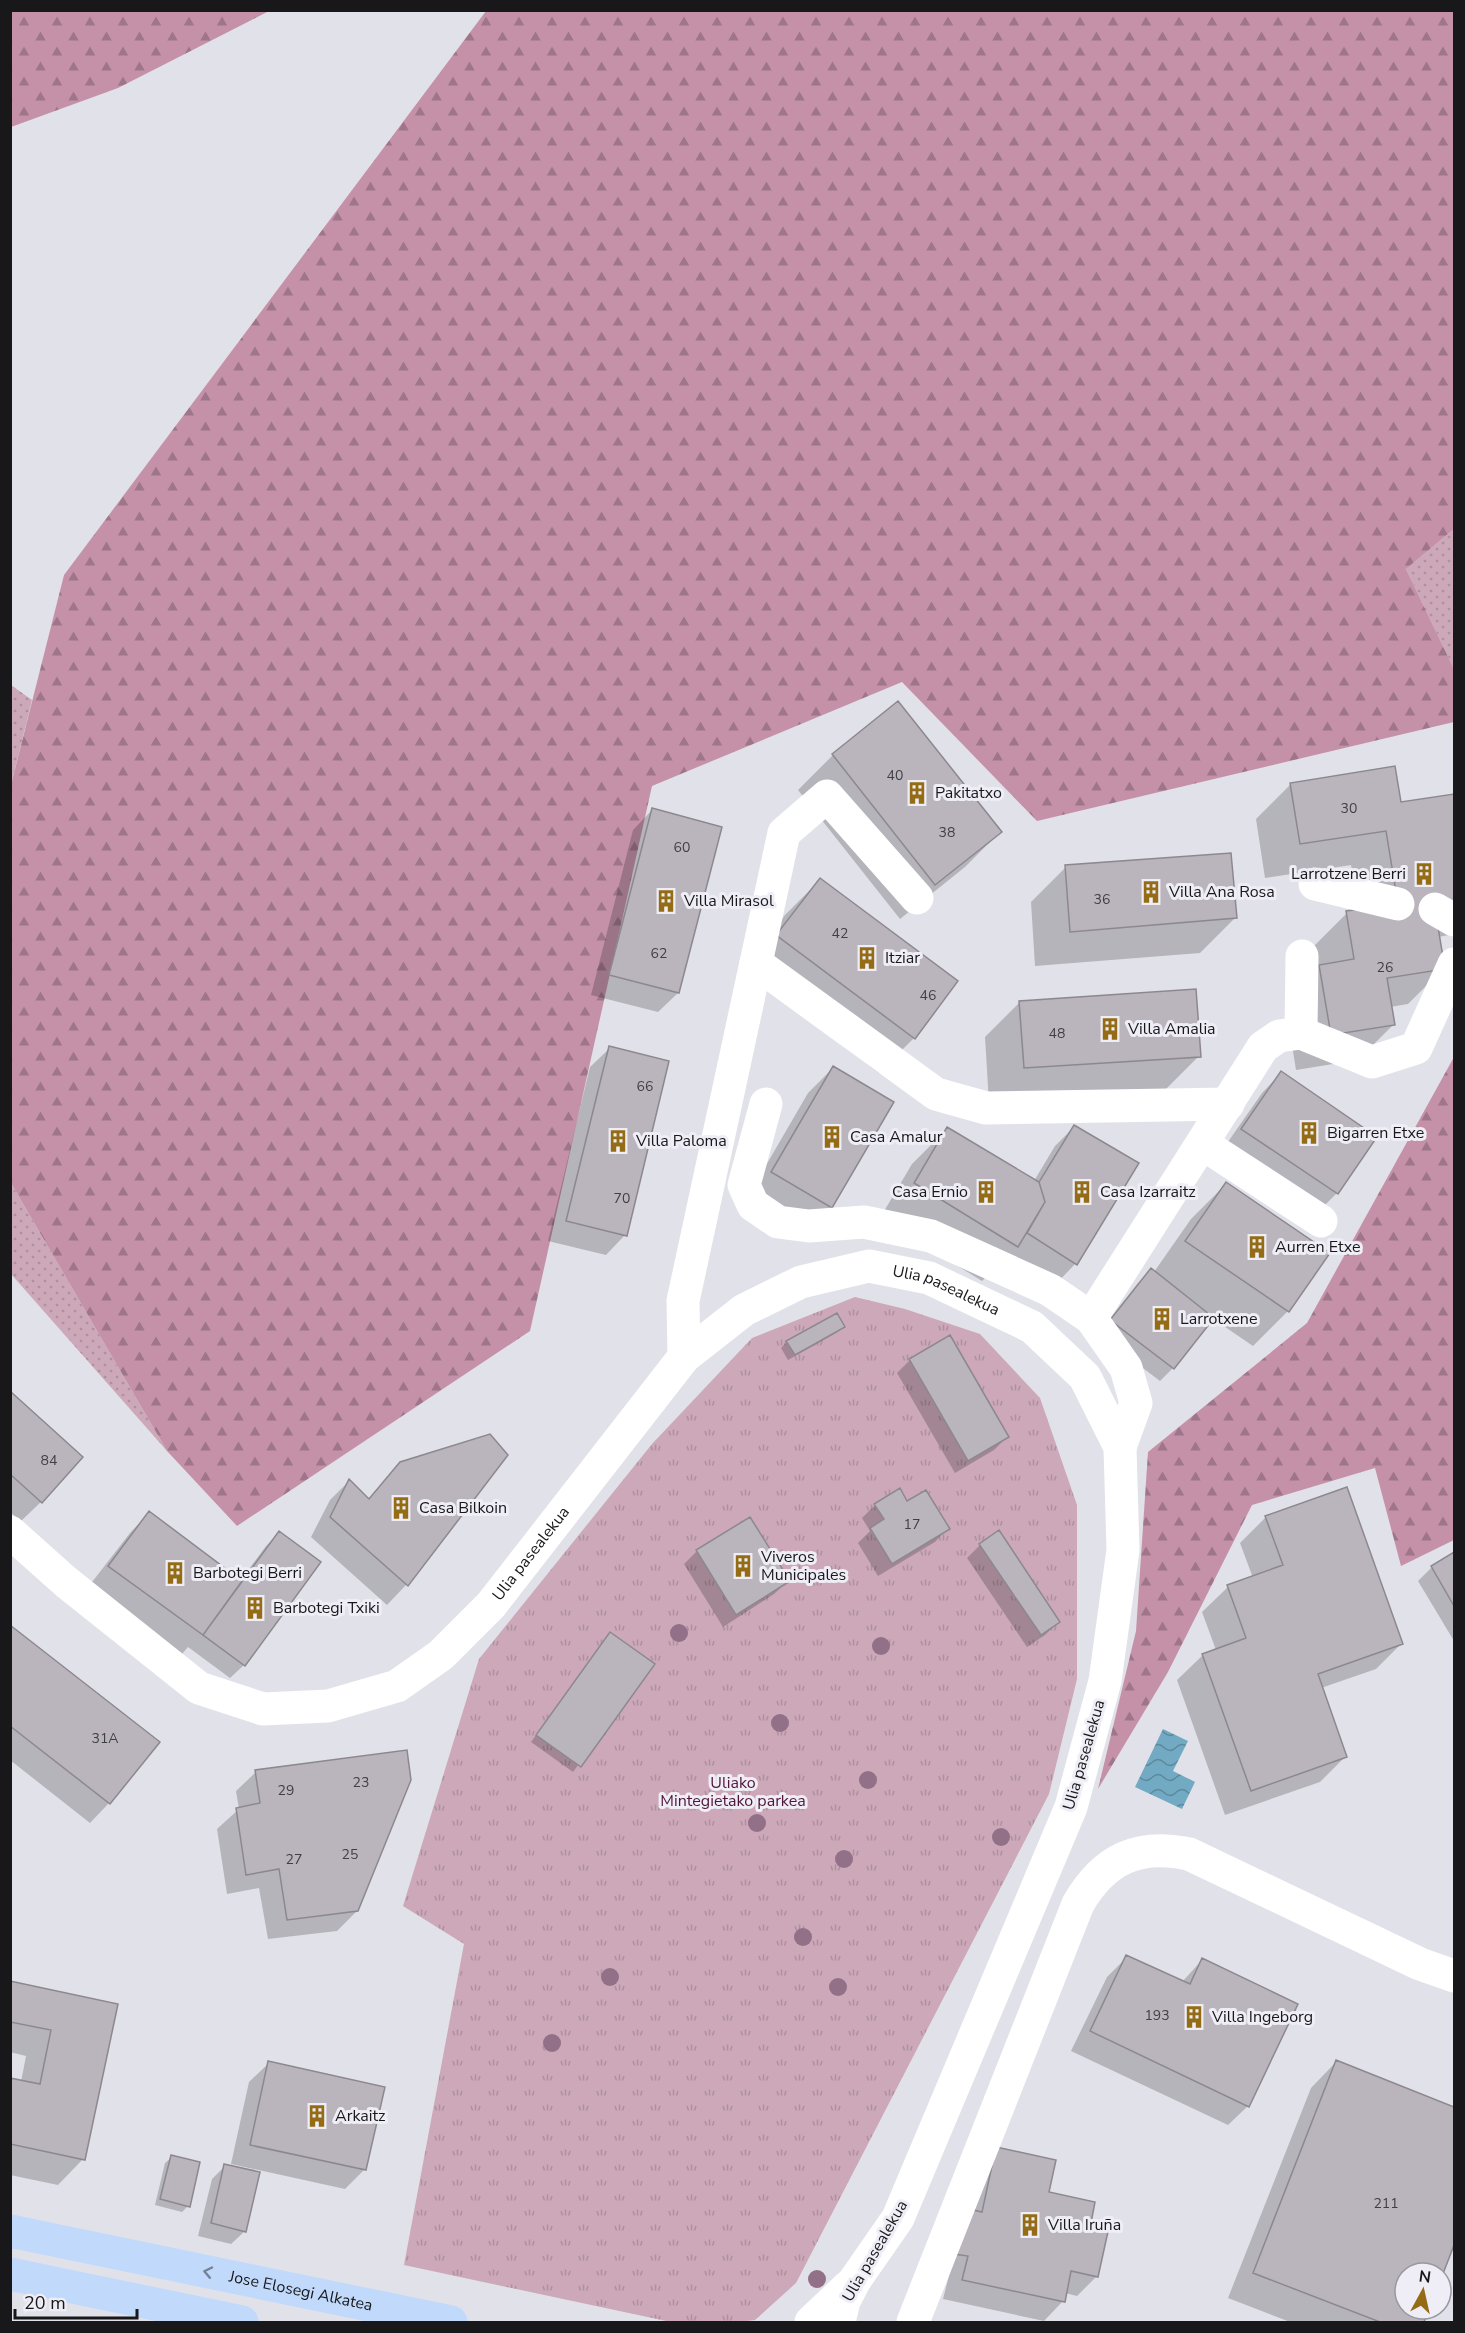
<svg xmlns="http://www.w3.org/2000/svg" width="1465" height="2333" viewBox="0 0 1465 2333" font-family="'Nunito Sans',sans-serif">
<style>
.grass{fill:url(#grass-dots)}
.forest{fill:url(#forest-firs)}
.park{fill:url(#park-tufts)}
.water{fill:url(#water-waves)}
.shadow{fill:#0003}
.building{fill:#bab5bc;stroke:#8d888f;stroke-width:1.5}
.lines{fill:none;stroke-linecap:round;stroke-linejoin:round}
.minor{stroke:#fff;stroke-width:33}
.major{stroke:#c1d9fb;stroke-width:33}
.tree{fill:#927087}
.oneway{stroke:#758296}
.labels{text-anchor:middle;dominant-baseline:central;stroke-width:6;stroke-linejoin:round;paint-order:stroke}
.number-label{font-size:14px;fill:#403f42}
.poi-label{font-size:16px;fill:#18181a;stroke:#efeef7;text-anchor:start}
.street-label{font-size:16px;fill:#18181a;stroke:#efeef7}
.park-label{font-size:16px;fill:#511437;stroke:#efeef7}
</style>
<defs>
<pattern id="grass-dots" width="8" height="8" patternUnits="userSpaceOnUse" patternTransform="scale(1.5)"><rect width="8" height="8" fill="#cca8b8"/><path d="M2 2h.1M6 6h.1" fill="none" stroke="#ae909e" stroke-width="1.8" stroke-linecap="round"/></pattern>
<pattern id="forest-firs" width="22" height="20" patternUnits="userSpaceOnUse" patternTransform="scale(1.5)"><rect width="22" height="20" fill="#c491a9"/><path d="M5 1l3.5 6h-7zM16 11l3.5 6h-7z" fill="#9e7589"/></pattern>
<pattern id="park-tufts" width="24" height="20" patternUnits="userSpaceOnUse" patternTransform="scale(1.5)"><rect width="24" height="20" fill="#cca8b8"/><path d="M3 7l-1-3M5 7V3M7 7l1-3M15 17l-1-3M17 17v-4M19 17l1-3" fill="none" stroke="#ae909e"/></pattern>
<pattern id="water-waves" width="16" height="10" patternUnits="userSpaceOnUse" patternTransform="scale(1.5)"><rect width="16" height="10" fill="#71aac2"/><path d="M0 5q4-4 8 0t8 0" fill="none" stroke="#5c899d"/></pattern>
</defs>
<rect width="100%" height="100%" fill="#e1e1e9"/>
<path class="grass" d="M1454,529V669L1406,569Z
M11,685L32,700L11,785Z
M11,1183L167,1451L11,1274Z"/>
<path class="forest" d="M11,10H269V11L118,88L11,127Z
M486,11H1454V529L1406,569L1454,669V722L1037,821L902,682L652,786L530,1331L237,1526L167,1451L11,1183V785L64,575Z
M1454,1057V1540L1401,1566L1375,1468L1252,1505L1168,1672L1098,1789L1136,1631L1148,1452L1307,1323Z"/>
<path class="park" d="M855,1297L905,1309L980,1334L1040,1398L1077,1505V1679L1049,1794L796,2283L755,2320L738,2322H671L404,2265L464,1944L403,1906L479,1659L652,1444L752,1338Z"/>
<path class="water" d="M1163,1729L1188,1741L1173,1771L1195,1782L1182,1809L1135,1787Z"/>
<path class="shadow" d="M898,703L1000,832L965,867L900,919L798,790L833,755Z
M1291,784L1399,804L1454,795V934L1438,937L1443,969L1408,1004L1390,1007L1393,1025L1358,1060L1296,1070L1285,1001L1312,948L1347,913L1359,911L1351,865L1265,878L1256,819Z
M652,810L678,993L658,1012L591,995L633,830Z
M1066,867L1235,918L1200,953L1035,966L1031,902Z
M820,880L914,1038L879,1073L742,971L785,915Z
M1020,1002L1199,1056L1164,1091L989,1103L985,1037Z
M610,1048L625,1235L606,1255L548,1241L590,1067Z
M833,1068L830,1207L805,1232L747,1198L808,1093Z
M1281,1073L1337,1193L1317,1213L1223,1149L1262,1093Z
M1074,1127L1137,1163L1075,1264L1056,1284L1009,1254L982,1281L880,1218L912,1164L947,1129L1034,1181L1055,1146Z
M1226,1184L1288,1311L1253,1346L1212,1318L1173,1368L1160,1381L1098,1334L1138,1283L1151,1270L1154,1272L1191,1219Z
M843,1327L836,1333L788,1360L781,1348L787,1342Z
M910,1360L1007,1437L994,1450L955,1473L897,1373Z
M10,1393L41,1502L21,1521L10,1512Z
M506,1455L406,1585L387,1605L311,1537L330,1500L349,1481L368,1499L400,1464Z
M907,1503L948,1528L935,1542L878,1576L858,1543L870,1531L862,1518L875,1505Z
M149,1513L240,1581L266,1546L279,1533L319,1562L244,1665L230,1678L188,1647L182,1654L89,1586L130,1533Z
M1266,1517L1401,1644L1376,1669L1321,1688L1346,1756L1320,1782L1225,1815L1177,1680L1203,1655L1216,1650L1202,1612L1228,1587L1253,1578L1240,1543Z
M980,1545L1058,1622L1045,1635L1027,1647L967,1558Z
M697,1551L788,1581L774,1594L723,1627L684,1564Z
M1454,1554V1641L1418,1581L1431,1568Z
M10,1627L109,1803L90,1823L10,1760Z
M604,1640L652,1665L573,1772L531,1742Z
M256,1772L357,1911L337,1931L268,1939L259,1888L227,1894L217,1829L239,1809L236,1791Z
M1127,1957L1182,1982L1202,1960L1248,2106L1228,2125L1071,2051L1107,1977Z
M10,1983L116,2005L83,2159L58,2185L10,2175V2079L21,2082L26,2056L10,2052Z
M1336,2062L1454,2108V2241L1441,2275V2273H1405V2309H1428L1422,2322H1290L1228,2298L1311,2088Z
M269,2063L365,2169L345,2189L231,2164L249,2082Z
M996,2149L1047,2194L1089,2224L1097,2276L1077,2296L1065,2293L1063,2301L1044,2321L943,2299L949,2276Z
M172,2157L188,2206L182,2212L155,2205L165,2163Z
M225,2166L245,2231L231,2244L198,2236L212,2179Z"/>
<path class="building" d="M898,701L1002,832L935,885L832,754Z
M1395,766L1401,802L1454,794V906L1435,909L1445,969L1387,978L1395,1025L1331,1035L1319,965L1354,959L1346,911L1398,904L1386,831L1300,844L1290,783Z
M652,808L722,827L679,993L609,975Z
M1231,853L1237,918L1070,932L1065,865Z
M820,878L958,981L915,1039L776,935Z
M1196,989L1201,1057L1024,1068L1019,1001Z
M609,1046L669,1061L627,1236L566,1221Z
M833,1066L894,1102L832,1208L771,1172Z
M1281,1071L1377,1137L1338,1194L1241,1129Z
M1074,1125L1139,1163L1077,1265L1027,1233L1045,1202L1039,1182Z
M947,1127L1039,1182L1045,1202L1018,1247L914,1183Z
M1226,1182L1330,1253L1289,1312L1185,1241Z
M1151,1268L1214,1318L1174,1369L1110,1320Z
M837,1313L845,1327L795,1355L786,1341Z
M950,1335L1009,1437L968,1461L909,1359Z
M10,1391L83,1457L42,1503L10,1474Z
M490,1434L508,1455L408,1586L330,1517L349,1479L369,1499L400,1462Z
M1347,1487L1403,1644L1318,1674L1347,1757L1251,1791L1202,1654L1246,1638L1227,1585L1283,1565L1265,1516Z
M900,1488L907,1501L926,1490L950,1529L892,1564L870,1528L884,1519L874,1504Z
M149,1511L242,1581L203,1635L108,1566Z
M750,1517L790,1581L736,1615L696,1550Z
M999,1530L1060,1622L1041,1635L979,1544Z
M279,1531L321,1562L245,1666L203,1635Z
M1454,1552V1606L1431,1566Z
M10,1625L160,1742L110,1804L10,1726Z
M610,1632L655,1664L581,1767L536,1735Z
M407,1750L411,1780L358,1911L287,1920L279,1869L246,1875L236,1808L260,1803L255,1770Z
M1126,1955L1190,1984L1202,1958L1298,2004L1249,2107L1090,2031Z
M10,1981L118,2004L85,2160L10,2144V2078L40,2084L51,2030L10,2022Z
M1336,2060L1454,2107V2245L1441,2279V2273H1405V2309H1429L1424,2322H1380L1253,2273Z
M268,2061L385,2087L366,2170L250,2145Z
M996,2147L1056,2160L1049,2192L1095,2202L1091,2223L1109,2227L1098,2277L1071,2271L1065,2302L962,2280L968,2256L954,2254L964,2208L982,2212Z
M171,2155L200,2162L190,2207L160,2199Z
M224,2164L260,2172L246,2232L211,2223Z"/>
<g class="lines">
<g class="minor">
<path d="M1315,884L1398,904"/>
<path d="M1435,909L1454,920"/>
<path d="M756,963L936,1094L986,1108L1228,1104"/>
<path d="M1301,1033L1302,956"/>
<path d="M766,1104L744,1185L753,1205L778,1222L809,1226L864,1222L931,1236L1050,1290L1091,1318L1126,1368L1136,1403L1120,1447"/>
<path d="M1203,1144L1321,1221"/>
<path d="M1091,1318L1263,1047L1279,1036L1301,1033L1372,1062L1416,1048L1454,964"/>
<path d="M684,1357L683,1301L784,833L827,796L917,898"/>
<path id="s1" d="M10,1532L66,1582L199,1688L263,1709L328,1706L397,1686L441,1655L491,1605L684,1357L744,1310L801,1282L869,1266L929,1278L1032,1327L1085,1377L1120,1447L1123,1550L1105,1681L1071,1807L898,2218L855,2280L844,2301L839,2322"/>
<path d="M811,2322L849,2286"/>
<path d="M913,2322L1078,1904C1104,1859 1138,1843 1189,1854L1420,1964L1454,1976"/>
</g>
<g class="major">
<path id="s2" d="M10,2231L451,2322"/>
<path d="M10,2274L242,2322"/>
</g>
</g>
<g class="tree">
<circle cx="679" cy="1633" r="9"/>
<circle cx="881" cy="1646" r="9"/>
<circle cx="780" cy="1723" r="9"/>
<circle cx="868" cy="1780" r="9"/>
<circle cx="757" cy="1823" r="9"/>
<circle cx="1001" cy="1837" r="9"/>
<circle cx="844" cy="1859" r="9"/>
<circle cx="803" cy="1937" r="9"/>
<circle cx="610" cy="1977" r="9"/>
<circle cx="838" cy="1987" r="9"/>
<circle cx="552" cy="2043" r="9"/>
<circle cx="817" cy="2279" r="9"/>
</g>
<defs><path id="oneway-chevron" d="M-2-3.5L2.5 0L-2 3.5" fill="none" stroke-width="1.6" stroke-linecap="round" stroke-linejoin="round" transform="scale(1.5)"/></defs>
<use class="oneway" href="#oneway-chevron" transform="translate(208 2272) rotate(-168)"/>
<defs>
<g id="building-bare" transform="scale(1.8)"><path d="M-4-6H4V6H1V3H-1V6H-4ZM-2.5-4.3h1.7v1.8h-1.7ZM.8-4.3h1.7v1.8H.8ZM-2.5-1h1.7V.8h-1.7ZM.8-1h1.7V.8H.8Z" fill="#946c16" stroke="#efeef7" stroke-width="2.5" paint-order="stroke"/></g>
</defs>
<g fill-rule="evenodd">
<use href="#building-bare" x="917" y="793"/>
<use href="#building-bare" x="1424" y="874"/>
<use href="#building-bare" x="1151" y="892"/>
<use href="#building-bare" x="666" y="901"/>
<use href="#building-bare" x="867" y="958"/>
<use href="#building-bare" x="1110" y="1029"/>
<use href="#building-bare" x="1309" y="1133"/>
<use href="#building-bare" x="832" y="1137"/>
<use href="#building-bare" x="618" y="1141"/>
<use href="#building-bare" x="986" y="1192"/>
<use href="#building-bare" x="1082" y="1192"/>
<use href="#building-bare" x="1257" y="1247"/>
<use href="#building-bare" x="1162" y="1319"/>
<use href="#building-bare" x="401" y="1508"/>
<use href="#building-bare" x="743" y="1566"/>
<use href="#building-bare" x="175" y="1573"/>
<use href="#building-bare" x="255" y="1608"/>
<use href="#building-bare" x="1194" y="2017"/>
<use href="#building-bare" x="317" y="2116"/>
<use href="#building-bare" x="1030" y="2225"/>
</g>
<g class="labels">
<g class="number-label">
<text x="895" y="775">40</text>
<text x="1349" y="808">30</text>
<text x="947" y="832">38</text>
<text x="682" y="847">60</text>
<text x="1102" y="899">36</text>
<text x="840" y="933">42</text>
<text x="659" y="953">62</text>
<text x="1385" y="967">26</text>
<text x="928" y="995">46</text>
<text x="1057" y="1033">48</text>
<text x="645" y="1086">66</text>
<text x="622" y="1198">70</text>
<text x="49" y="1460">84</text>
<text x="912" y="1524">17</text>
<text x="105" y="1738">31A</text>
<text x="361" y="1782">23</text>
<text x="286" y="1790">29</text>
<text x="350" y="1854">25</text>
<text x="294" y="1859">27</text>
<text x="1157" y="2015">193</text>
<text x="1386" y="2203">211</text>
</g>
<g class="poi-label">
<text x="935" y="793">Pakitatxo</text>
<text x="1406" y="874" text-anchor="end">Larrotzene Berri</text>
<text x="1169" y="892">Villa Ana Rosa</text>
<text x="684" y="901">Villa Mirasol</text>
<text x="885" y="958">Itziar</text>
<text x="1128" y="1029">Villa Amalia</text>
<text x="1327" y="1133">Bigarren Etxe</text>
<text x="850" y="1137">Casa Amalur</text>
<text x="636" y="1141">Villa Paloma</text>
<text x="968" y="1192" text-anchor="end">Casa Ernio</text>
<text x="1100" y="1192">Casa Izarraitz</text>
<text x="1275" y="1247">Aurren Etxe</text>
<text x="1180" y="1319">Larrotxene</text>
<text x="419" y="1508">Casa Bilkoin</text>
<text x="761" y="1557">Viveros<tspan x="761" dy="18">Municipales</tspan></text>
<text x="193" y="1573">Barbotegi Berri</text>
<text x="273" y="1608">Barbotegi Txiki</text>
<text x="1212" y="2017">Villa Ingeborg</text>
<text x="335" y="2116">Arkaitz</text>
<text x="1048" y="2225">Villa Iruña</text>
</g>
<g class="street-label">
<text stroke="none"><textPath href="#s1" startOffset="1179">Ulia pasealekua</textPath></text>
<text stroke="none"><textPath href="#s1" startOffset="639">Ulia pasealekua</textPath></text>
<text transform="translate(1084 1755) rotate(-74)">Ulia pasealekua</text>
<text transform="translate(875 2251) rotate(-60)">Ulia pasealekua</text>
<text stroke="none"><textPath href="#s2" startOffset="297">Jose Elosegi Alkatea</textPath></text>
</g>
<g class="park-label">
<text x="733" y="1783">Uliako<tspan x="733" dy="18">Mintegietako parkea</tspan></text>
</g>
</g>
<rect width="1465" height="2333" fill="none" stroke="#18181a" stroke-width="24"/>
<g transform="translate(1423 2291) rotate(8)"><circle r="28" fill="#efeef7" stroke="#99989f" stroke-width="1.5"/>
<path d="M0-4.5L10 22L0 15L-10 22Z" fill="#946c16"/>
<text y="-9" font-size="16" font-weight="bold" text-anchor="middle" fill="#18181a">N</text>
</g>
<path d="M15 2309v9h122v-9" fill="none" stroke="#18181a" stroke-width="3"/>
<text x="24" y="2309" font-size="18" fill="#18181a" stroke="#efeef7" stroke-width="4.5" paint-order="stroke">20 m</text>
</svg>
